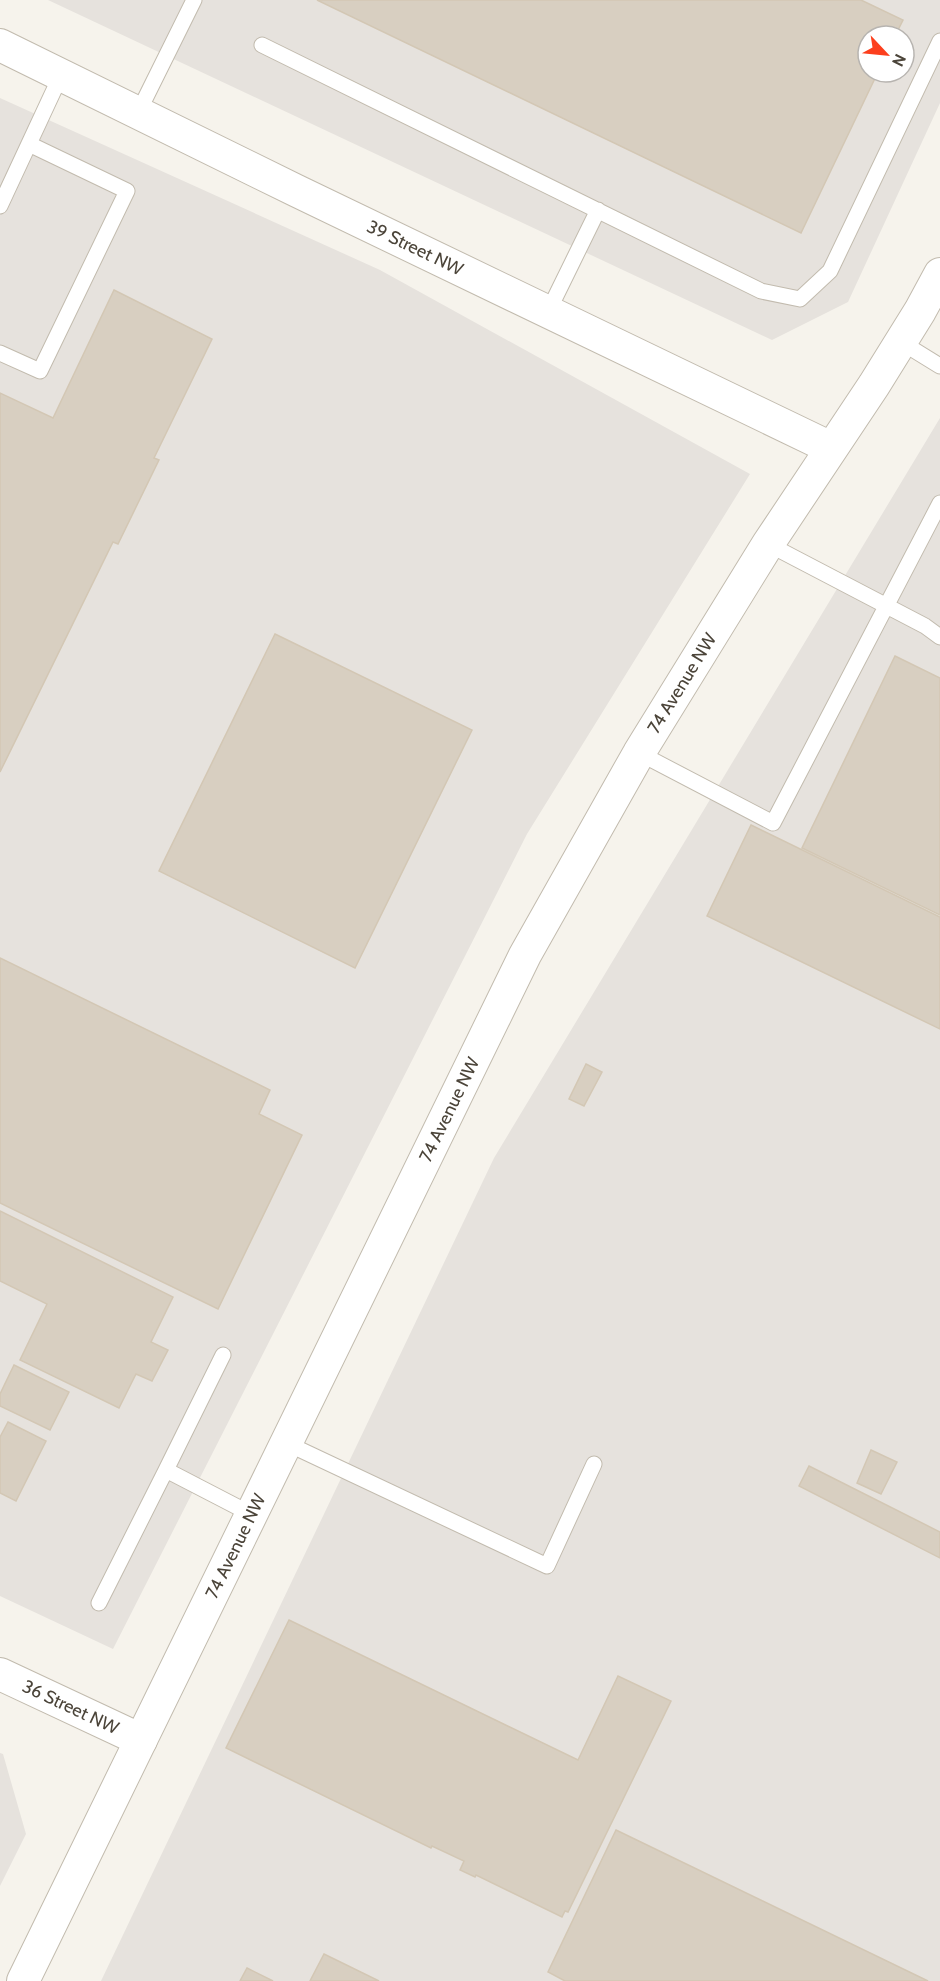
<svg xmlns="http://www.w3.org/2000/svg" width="940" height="1981" viewBox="0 0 940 1981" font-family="Cabin,sans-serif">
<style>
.industrial{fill:#e6e2dd;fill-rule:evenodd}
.building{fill:#d8cfc1;stroke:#d3c7b4;stroke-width:1.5}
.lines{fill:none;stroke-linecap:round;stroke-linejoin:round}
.service-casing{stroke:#c2bbae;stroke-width:17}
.minor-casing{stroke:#c2bbae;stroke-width:34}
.service{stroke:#fff;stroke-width:15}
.minor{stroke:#fff;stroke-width:32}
.labels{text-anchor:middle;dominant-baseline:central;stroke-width:4.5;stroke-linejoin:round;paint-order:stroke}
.street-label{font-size:18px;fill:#4b4439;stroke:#fff}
</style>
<rect width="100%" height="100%" fill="#f6f3ec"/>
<path class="industrial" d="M48,0H940V103L848,302L772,340ZM868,36H904V72H868Z
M0,98L380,270L750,474L527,834L113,1649L0,1596Z
M940,418V1981H101L494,1158Z
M0,1753L3,1754L26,1834L0,1886Z"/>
<path class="building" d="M317,0H861L903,20L895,36H868V72H878L801,233Z
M114,290L212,339L154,458L159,460L118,544L113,542L0,772V393L53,418Z
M275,634L472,730L355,968L159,871Z
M895,656L940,678V915L802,848Z
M751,825L940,917V1029L707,916Z
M0,958L270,1090L259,1114L302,1135L218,1309L0,1203Z
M586,1064L602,1072L584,1106L569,1099Z
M0,1211L173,1297L151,1342L168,1350L152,1381L136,1374L119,1408L20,1360L47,1304L0,1281Z
M14,1365L69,1392L50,1430L0,1406V1394Z
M8,1422L46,1441L16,1501L0,1493V1437Z
M871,1450L897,1462L881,1494L857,1483Z
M809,1466L940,1532V1558L799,1486Z
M289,1620L578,1760L618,1676L671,1701L568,1912L565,1911L562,1917L476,1875L475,1877L460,1870L464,1861L432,1846L431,1848L226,1748Z
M616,1830L928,1981H565L548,1972Z
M324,1954L379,1981H310Z
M247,1968L273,1981H240Z"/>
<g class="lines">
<g class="service-casing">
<path id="service" d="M262,45L761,291L800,299L830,271L940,41
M138,113L194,0
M0,206L61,75
M548,312L598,210
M901,342L940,366
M0,353L40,371L127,191L29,144
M768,544L925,626L940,637
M639,753L773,823L940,503
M286,1443L547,1566L594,1464
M166,1470L223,1355
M99,1603L166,1470L251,1514"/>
</g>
<g class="minor-casing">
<g id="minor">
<path id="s1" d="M0,45L297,191L831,448"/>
<path id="s2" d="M0,1674L141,1740"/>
<path id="s3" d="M23,1981L525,955L639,753L768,544L874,385L920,311L940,274"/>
</g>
</g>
<use href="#service" class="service"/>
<use href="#minor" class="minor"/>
</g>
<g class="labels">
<g class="street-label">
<text stroke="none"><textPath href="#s1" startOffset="462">39 Street NW</textPath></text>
<text stroke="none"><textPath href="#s3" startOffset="1456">74 Avenue NW</textPath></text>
<text stroke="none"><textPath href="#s3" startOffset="970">74 Avenue NW</textPath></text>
<text stroke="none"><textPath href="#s3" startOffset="484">74 Avenue NW</textPath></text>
<text stroke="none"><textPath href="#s2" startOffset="78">36 Street NW</textPath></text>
</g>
</g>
<g transform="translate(886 54) rotate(116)"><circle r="28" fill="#ffffff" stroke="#b7b4b0" stroke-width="1.5"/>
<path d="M0-4.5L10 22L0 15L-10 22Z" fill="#fc3f1d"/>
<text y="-9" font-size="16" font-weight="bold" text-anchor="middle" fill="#4b4439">N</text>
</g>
</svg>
